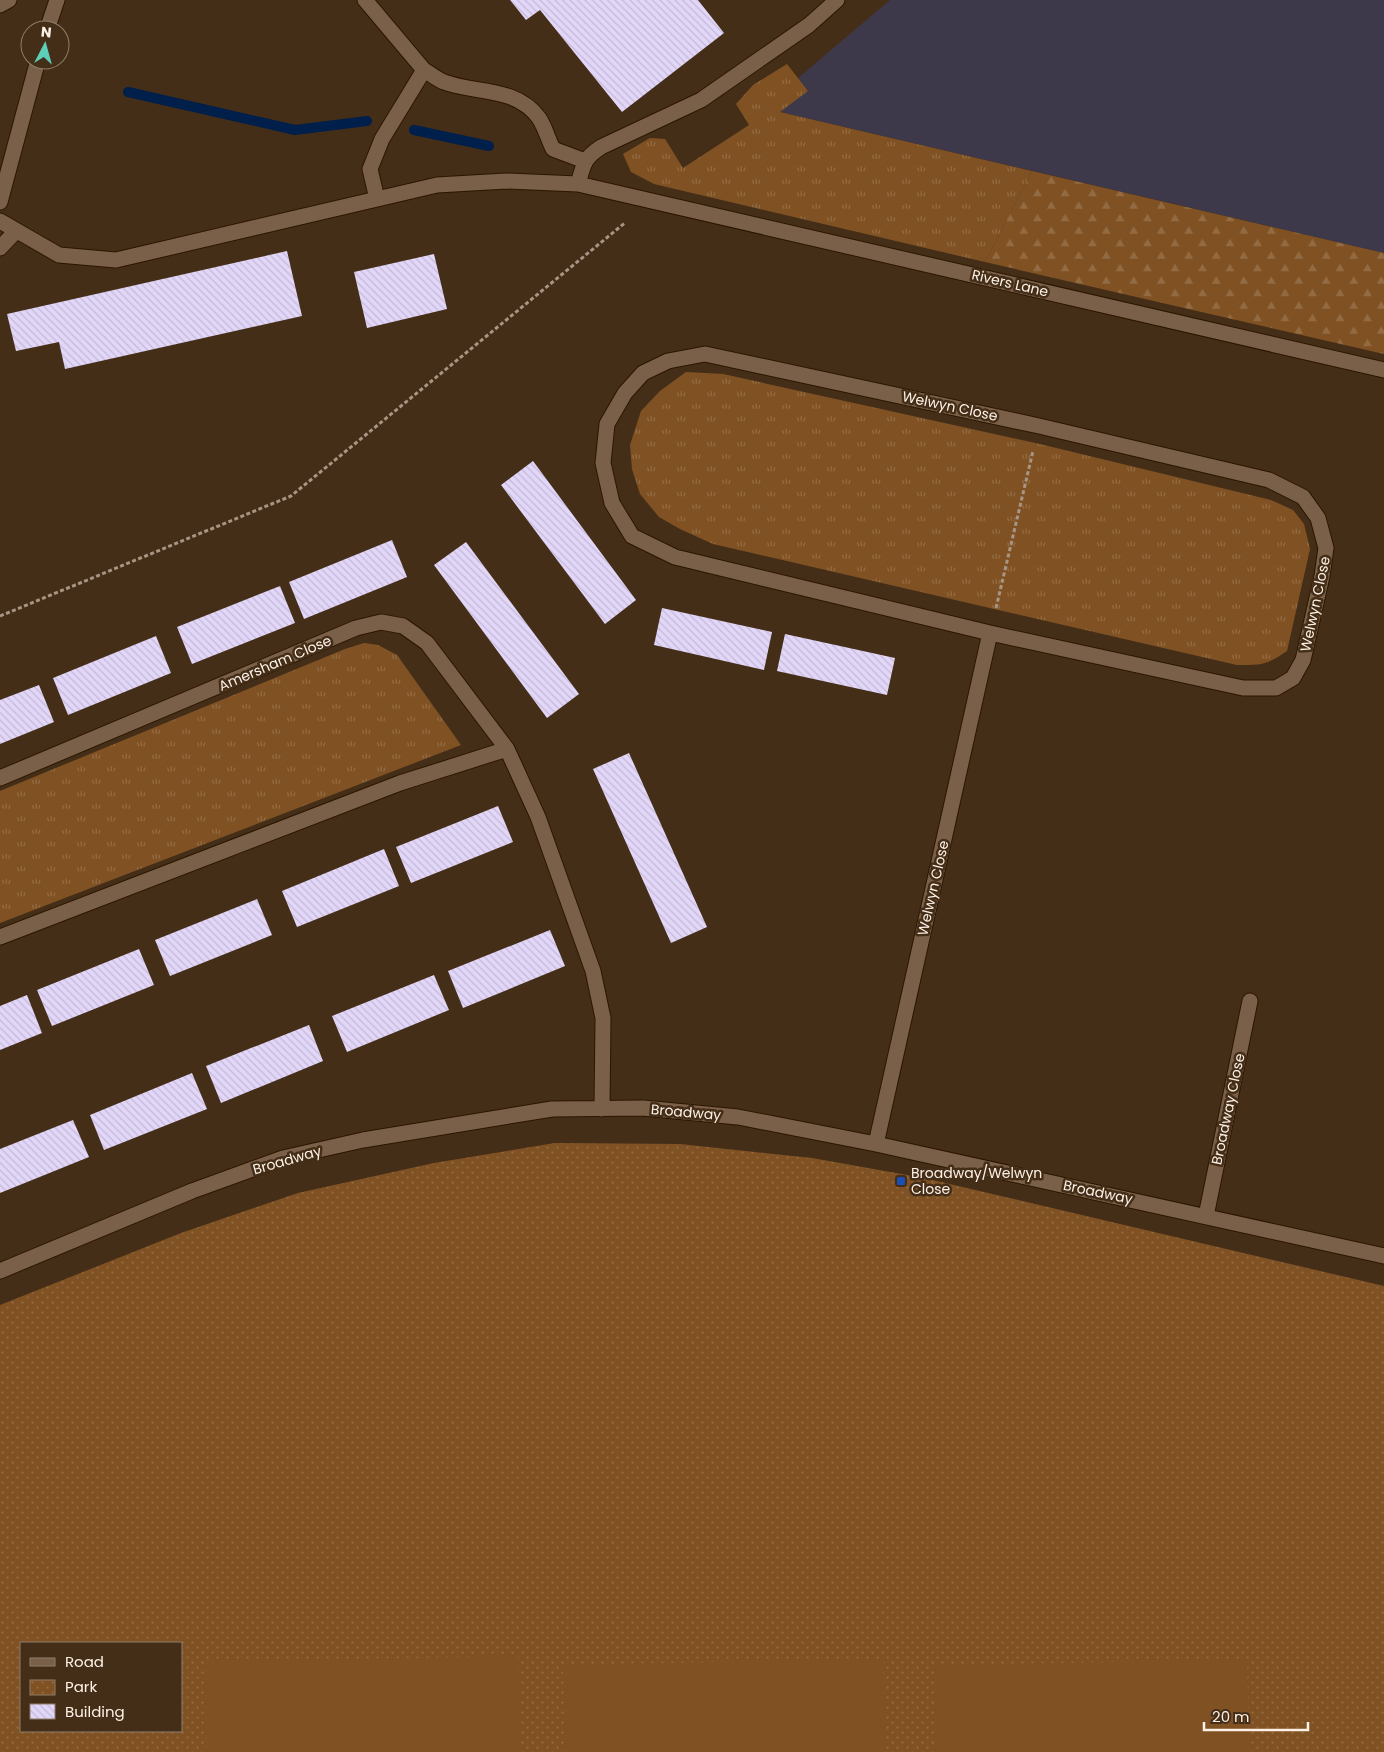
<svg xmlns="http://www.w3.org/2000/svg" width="1384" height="1752" viewBox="0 0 1384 1752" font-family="Poppins,sans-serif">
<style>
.commercial{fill:#3d384a}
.grass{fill:url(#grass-tufts)}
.forest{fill:url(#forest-firs)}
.park{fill:url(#park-dots);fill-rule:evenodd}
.pitch{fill:#805223}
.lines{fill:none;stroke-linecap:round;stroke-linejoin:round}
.stream{stroke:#001f4a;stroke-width:10}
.building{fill:url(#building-back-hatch)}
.minor-casing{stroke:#2b1601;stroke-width:17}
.path{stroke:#a79685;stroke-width:3;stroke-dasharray:4 2.5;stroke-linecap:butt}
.minor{stroke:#7a6048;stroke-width:15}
.transit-dot{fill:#1a4fb4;stroke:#452e18;stroke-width:2}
.labels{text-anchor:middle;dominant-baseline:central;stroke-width:5;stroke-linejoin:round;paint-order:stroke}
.street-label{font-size:14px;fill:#fdf1e6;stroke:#452e18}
.poi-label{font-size:14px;fill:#fdf1e6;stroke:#452e18;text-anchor:start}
</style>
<defs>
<pattern id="grass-tufts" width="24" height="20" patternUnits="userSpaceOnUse" patternTransform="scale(1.25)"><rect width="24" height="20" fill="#805223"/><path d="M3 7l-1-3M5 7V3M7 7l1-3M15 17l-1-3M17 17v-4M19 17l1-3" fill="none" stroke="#936b43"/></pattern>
<pattern id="forest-firs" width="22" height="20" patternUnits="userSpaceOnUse" patternTransform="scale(1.25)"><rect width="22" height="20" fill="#805223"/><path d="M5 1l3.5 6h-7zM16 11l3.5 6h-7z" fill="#936b43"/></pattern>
<pattern id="park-dots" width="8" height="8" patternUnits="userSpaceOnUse" patternTransform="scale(1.25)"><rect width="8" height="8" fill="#805223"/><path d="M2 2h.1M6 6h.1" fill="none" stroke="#936b43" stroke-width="1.8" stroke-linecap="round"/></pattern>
<pattern id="building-back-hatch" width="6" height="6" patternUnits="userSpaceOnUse" patternTransform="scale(1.25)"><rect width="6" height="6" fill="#e2d7f9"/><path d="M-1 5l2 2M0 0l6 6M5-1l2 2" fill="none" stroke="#c4bad5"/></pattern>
</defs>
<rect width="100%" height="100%" fill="#452e18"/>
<path class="commercial" d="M890,0H1384V253L780,112L808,91L798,78Z"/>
<path class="grass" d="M787,64L808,91L780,112L1032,171L985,262L654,184L631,172L623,154L650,138L665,139L683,168L749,125L736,104L753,85Z
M686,372L723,374L1044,445L1271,500L1293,510L1304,524L1310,549L1287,651C1267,665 1261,665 1237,665L713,544L680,529L659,517L640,494L632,469L630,445L641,411L660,391Z
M364,643L378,645L397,655L461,745L0,923V791L345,649Z"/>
<path class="forest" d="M1032,171L1384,253V354L985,262Z"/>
<path class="park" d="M555,1143L680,1144L812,1158L924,1178L1384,1286V1752H0V1305L181,1233L298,1193L434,1163ZM21,1643H181V1731H21Z"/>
<path class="pitch" d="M518,1656L520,1752H207L206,1662Z
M883,1659L885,1752H565L563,1665Z
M1247,1660L1249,1752H936L934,1665Z"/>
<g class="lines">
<path class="stream" d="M128,92L295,130L367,121
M414,130L489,146"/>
</g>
<path class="building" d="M510,0H698L724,33L622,112L540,10L526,20Z
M287,251L302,316L65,369L59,342L16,351L7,314Z
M434,254L447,309L367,328L354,272Z
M533,461L636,600L605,624L501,485Z
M392,540L407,577L304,619L289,582Z
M466,542L579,694L547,718L434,565Z
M280,586L295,623L192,664L177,627Z
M662,608L772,632L764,670L654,645Z
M785,634L895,658L887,695L777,671Z
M156,636L171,673L68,715L53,678Z
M39,685L54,722L0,744V700Z
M629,753L707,927L671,943L593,769Z
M498,806L513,842L411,883L396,847Z
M384,849L399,886L297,927L282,891Z
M257,899L272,935L170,976L155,940Z
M550,930L565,966L463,1008L448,971Z
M139,949L154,985L52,1026L37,990Z
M434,975L449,1010L347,1052L332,1016Z
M27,995L42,1033L0,1050V1006Z
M309,1025L323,1061L221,1103L206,1066Z
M192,1073L207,1109L104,1150L90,1115Z
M73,1120L89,1157L0,1193V1149Z"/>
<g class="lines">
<g class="minor-casing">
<path id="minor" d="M365,0L424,70L382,139L370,169L377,199
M0,5L9,0
M47,30L57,0
M424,70C431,74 437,79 444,82C476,94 515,86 539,118C545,127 548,139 553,149L585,161
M578,184C584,164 583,159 601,147L701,100L809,25L837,0
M0,202L38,60
M0,221L59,255L116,260L437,185L506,181L578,184L1384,370
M0,248L16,231
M705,354L1039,426L1269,480L1303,497L1318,518L1326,548L1322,576L1303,660L1293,678L1276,688H1243L990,633L675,557L632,536L612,503L603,463L607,424L625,393L643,373L668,361Z
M0,778L356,628L381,622L403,626L427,643L507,749L538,817L593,971L603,1018L602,1109
M0,937L400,783L507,749
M876,1144L990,633
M1206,1216L1250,1001
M0,1271L192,1191L283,1158L363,1140L552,1109L643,1108L738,1117L876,1144L1384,1256"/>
</g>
<path class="path" d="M996,608L1033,451
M0,616L291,496L626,222"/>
<use href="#minor" class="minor"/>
</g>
<rect class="transit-dot" x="896" y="1176" width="10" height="10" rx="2.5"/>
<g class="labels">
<g class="street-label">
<text transform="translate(1010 283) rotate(13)">Rivers Lane</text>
<text transform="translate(950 406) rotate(12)">Welwyn Close</text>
<text transform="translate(1315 604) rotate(-78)">Welwyn Close</text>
<text transform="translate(275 663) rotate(-23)">Amersham Close</text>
<text transform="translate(933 888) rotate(-77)">Welwyn Close</text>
<text transform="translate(1228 1109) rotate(-78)">Broadway Close</text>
<text transform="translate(686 1112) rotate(5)">Broadway</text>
<text transform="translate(287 1160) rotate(-16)">Broadway</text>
<text transform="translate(1098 1192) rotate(12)">Broadway</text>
</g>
<g class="poi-label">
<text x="911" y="1173">Broadway/Welwyn<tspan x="911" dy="16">Close</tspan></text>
</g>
</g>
<rect x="20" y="1642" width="162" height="90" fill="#452e18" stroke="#8f7c6a"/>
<rect x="30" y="1658" width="25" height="8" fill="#7a6048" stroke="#8f7c6a"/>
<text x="65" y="1667" font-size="15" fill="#fdf1e6">Road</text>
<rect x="30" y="1680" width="25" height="15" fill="url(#park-dots)" stroke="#8f7c6a"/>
<text x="65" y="1692" font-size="15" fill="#fdf1e6">Park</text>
<rect x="30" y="1704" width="25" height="15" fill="url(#building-back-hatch)" stroke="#8f7c6a"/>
<text x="65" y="1717" font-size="15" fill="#fdf1e6">Building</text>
<g transform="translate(45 45) rotate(6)"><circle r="24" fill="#452e18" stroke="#8f7c6a"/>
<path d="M0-4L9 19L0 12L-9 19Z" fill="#5dceb8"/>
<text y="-8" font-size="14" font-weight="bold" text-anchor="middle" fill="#fdf1e6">N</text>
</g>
<path d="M1204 1722v8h104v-8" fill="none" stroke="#fdf1e6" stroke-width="2.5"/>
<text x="1212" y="1722" font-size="15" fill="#fdf1e6" stroke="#452e18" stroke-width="4" paint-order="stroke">20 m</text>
</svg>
